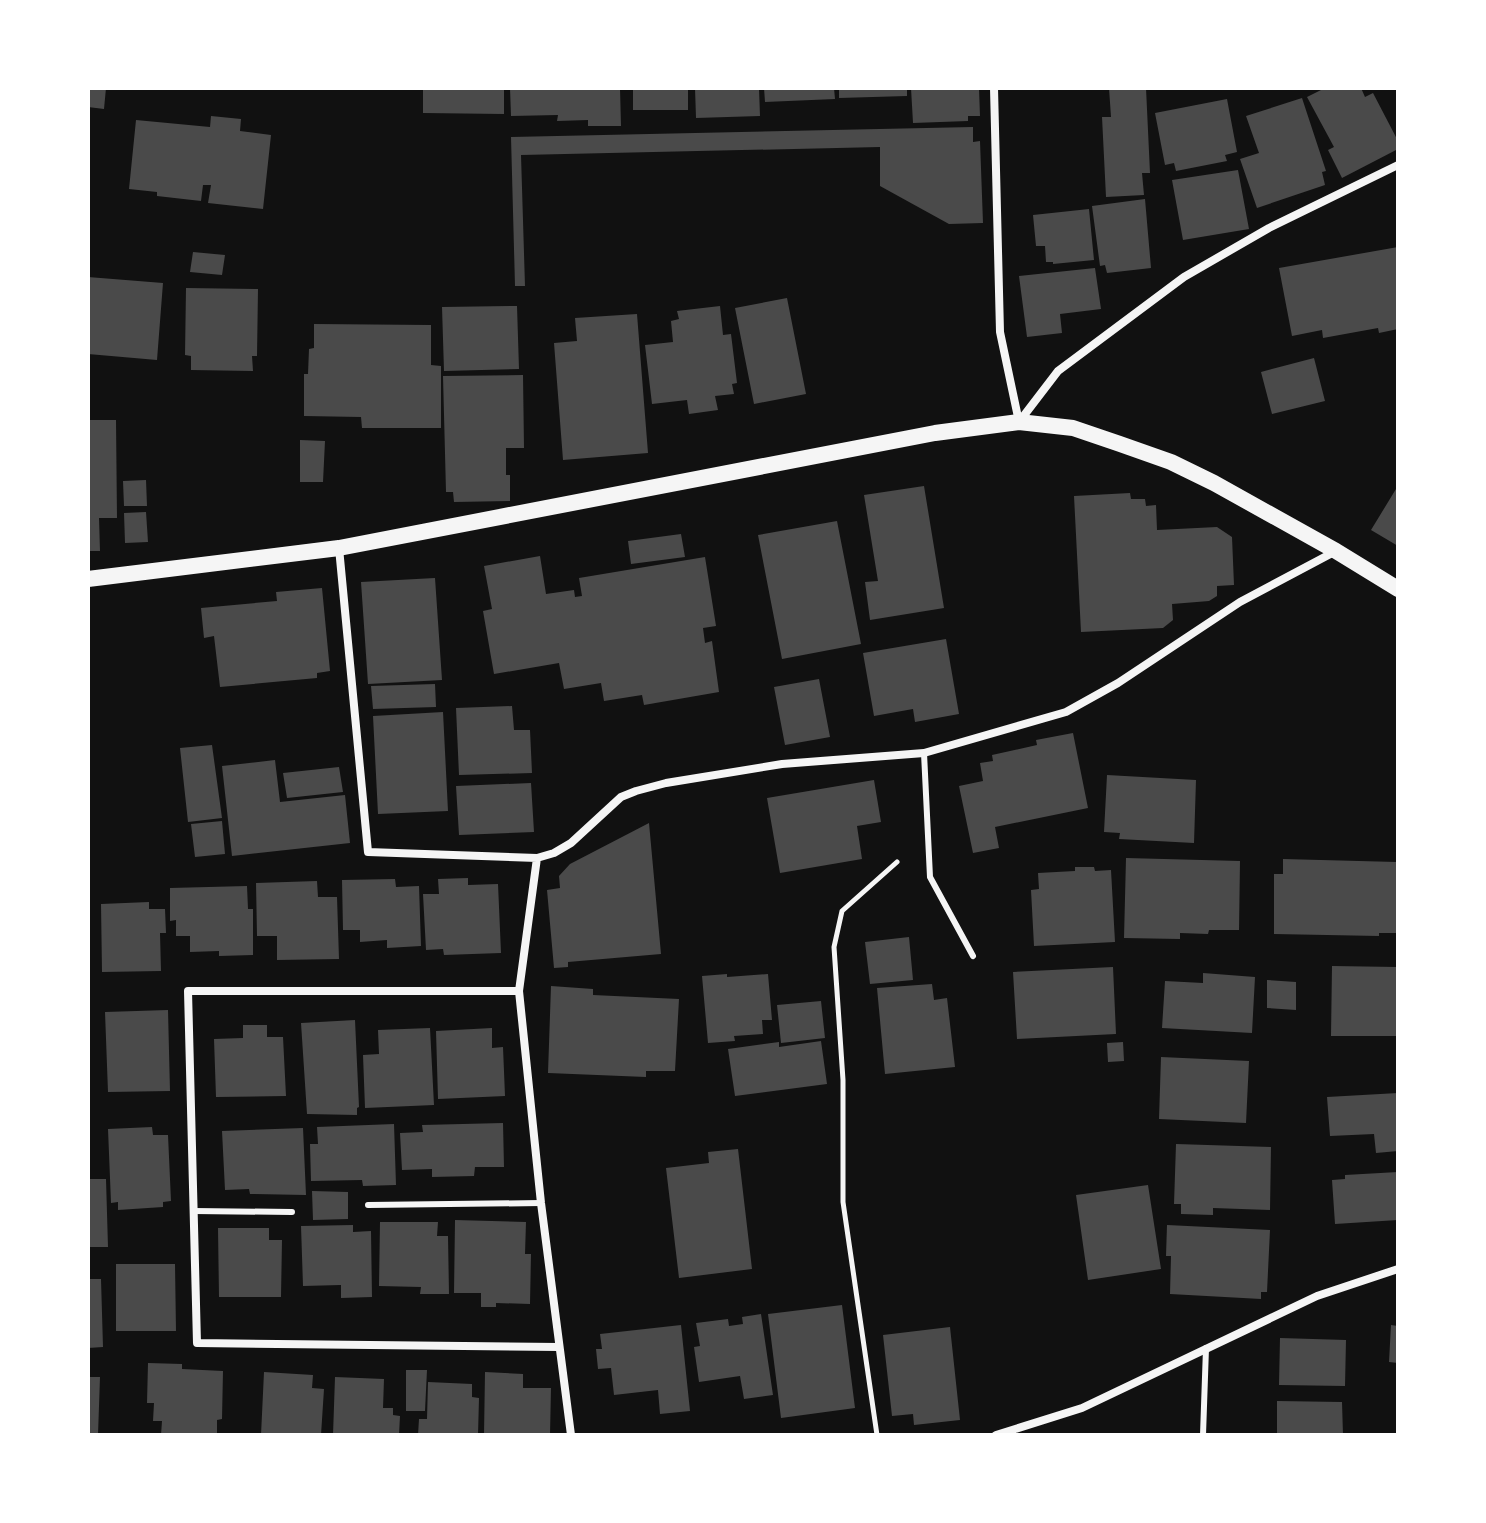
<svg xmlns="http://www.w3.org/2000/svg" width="1486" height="1523" viewBox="0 0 1486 1523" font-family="Figtree,sans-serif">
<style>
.building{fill:#4a4a4a}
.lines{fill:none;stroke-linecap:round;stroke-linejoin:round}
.path{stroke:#f5f5f5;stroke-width:5}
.service{stroke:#f5f5f5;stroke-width:6}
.minor{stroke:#f5f5f5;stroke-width:8}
.secondary{stroke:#f5f5f5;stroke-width:16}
</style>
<rect width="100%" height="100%" fill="#111"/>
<path class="building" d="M88,88H106L104,109L88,107Z
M423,88H504V114L423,113Z
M510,88H620L621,126H588V120L557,121L558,115L511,116Z
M633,88H688V110H633Z
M695,88H759L760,116L696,118Z
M764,88H834L835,99L765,102Z
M839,88H907V96L839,98Z
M911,88H979L980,116H968V121L913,123Z
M1109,88H1146L1150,173H1142L1144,195L1106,197L1102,117H1111Z
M1325,88L1333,90L1361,88L1365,97L1373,93L1398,141V149L1342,178L1328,150L1334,147L1307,97Z
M1302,98L1326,171L1322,172L1325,185L1257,208L1240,159L1259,153L1246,116Z
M1227,99L1237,152L1225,155L1227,161L1176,171L1174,163L1165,165L1155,113Z
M211,116L241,119L240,131L271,135L263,209L208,203L211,185H203L201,201L157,196V192L129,189L136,120L210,127Z
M973,127V142L980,141L983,223L949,224L880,186V147L521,155L525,286H515L511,137Z
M1238,170L1249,229L1183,240L1172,180Z
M1145,199L1151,268L1107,273L1105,265L1100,266L1092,206Z
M1089,209L1094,260L1053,264V262H1046L1045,246H1036L1033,215Z
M1398,247V329L1379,333L1378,328L1323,338L1322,330L1292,336L1279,268Z
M193,252L225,255L222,275L190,272Z
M1095,268L1101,309L1060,314L1062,333L1027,337L1019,276Z
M88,277L163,283L157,360L88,354Z
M186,288L258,289L257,356H252L253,371L191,370V356L185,355Z
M787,298L806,394L754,404L735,308Z
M517,306L519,369L444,371L442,307Z
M720,306L723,335L731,334L737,383L732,384L734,394L715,396L718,410L689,414L687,400L652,404L645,345L673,342L671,321L679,319L677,311Z
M637,314L648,453L563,460L554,343L577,341L575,318Z
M314,324L431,325V365L441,366V428H362L361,417L304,416V374H308L309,349L314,348Z
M1314,358L1325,401L1272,414L1261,372Z
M523,375L524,448H506V475H510V501L454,502L453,492H446L443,376Z
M88,420H116L117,518H99L100,551H88Z
M300,440L325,441L323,482H300Z
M146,480L147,506H124L123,481Z
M924,486L944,608L870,620L865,582L878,581L864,495Z
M1396,489L1398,490V546L1371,530Z
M1130,493L1131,499H1145L1146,506L1156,505L1157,530L1217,527L1232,537L1234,585L1217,586V596L1209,601L1172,604L1173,620L1163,628L1081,632L1074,496Z
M146,512L148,542L125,543L124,513Z
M837,521L861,644L782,659L758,535Z
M681,534L685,557L631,564L628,541Z
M540,556L546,594L574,590L575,597L582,596L579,578L705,557L716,626L703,628L705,643L712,641L719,692L644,705L642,695L604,701L601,683L564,689L559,663L494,674L483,611L492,609L484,566Z
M435,578L442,680L368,684L361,582Z
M322,588L330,671L317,673V678L220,687L214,636L204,638L201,608L277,601L276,592Z
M946,639L959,714L915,722L913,709L874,716L863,653Z
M819,679L830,737L785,745L774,687Z
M435,684L436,707L373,709L371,686Z
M512,706L514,730H530L532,773L459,775L456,708Z
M443,712L448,811L378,814L373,716Z
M1073,733L1088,808L995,827L999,848L973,853L959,786L983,781L980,763L993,761L992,755L1037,745L1036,740Z
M212,745L222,818L188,822L180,748Z
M275,760L280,802L345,795L350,843L232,856L222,766Z
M339,767L343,792L287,798L283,773Z
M1107,775L1196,780L1194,843L1119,839L1120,833L1104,832Z
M874,780L881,822L857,826L862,859L780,873L767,798Z
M531,783L534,832L459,835L456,786Z
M222,821L225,854L195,857L191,824Z
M649,823L661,954L568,962V967L554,968L547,890L560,888L559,876L570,864Z
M1126,858L1240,861L1239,930H1209L1208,934L1180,933V939L1124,938Z
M1283,859L1397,862L1396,933H1379V936L1274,934V874H1283Z
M1075,867H1094L1095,871L1111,870L1115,942L1034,946L1031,890L1039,889L1038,873L1075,871Z
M468,878V885L498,884L501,953L444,955L443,949L426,950L423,894H439L438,879Z
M395,879L396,887L419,886L421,946L387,948V940L360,942V930H343L342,880Z
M317,881L318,897H337L339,959L277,960V936H257L256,883Z
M247,886L248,909H253V955L219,956V951L190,952V936H176V920L170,921V888Z
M149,902V909H165L166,933H160L161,971L102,972L101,904Z
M909,937L913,980L870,984L865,942Z
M1332,966L1398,967V1036H1331Z
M1113,967L1116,1034L1017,1039L1013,972Z
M1203,973L1255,977L1252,1033L1162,1028L1165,981L1203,983Z
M727,974V977L768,974L772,1020H762L763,1034L734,1036L735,1041L708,1043L702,976Z
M1267,980L1296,982V1010L1267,1008Z
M932,984L934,1000L947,998L955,1067L885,1074L877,988Z
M551,986L593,989V995L679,999L675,1071H646V1077L548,1073Z
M821,1001L825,1038L781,1043L777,1005Z
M168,1010L170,1091L108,1092L105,1012Z
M355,1020L359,1107L357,1108V1115L307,1114L301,1023Z
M243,1025H267V1037H283L286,1096L216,1097L214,1039L243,1038Z
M430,1028L434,1105L365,1108L363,1055L379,1054L378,1030Z
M492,1028V1048L503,1047L505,1096L438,1099L436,1031Z
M821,1041L827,1084L735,1096L728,1049L779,1042V1047Z
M1123,1042L1124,1061L1108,1062L1107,1043Z
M1161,1057L1249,1061L1246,1123L1159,1119Z
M1398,1093V1151L1376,1153L1374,1134L1330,1136L1327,1097Z
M503,1123L504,1167H475L474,1176L432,1177V1169L402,1170L400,1133L423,1132L422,1125Z
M394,1124L396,1185L363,1186L362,1180L311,1181L310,1144H318L317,1127Z
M152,1127L153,1135H168L171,1201L163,1202V1207L118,1210V1202L111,1203L108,1129Z
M303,1128L306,1195L250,1194L249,1189L225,1190L222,1131Z
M1176,1144L1271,1147L1270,1210L1213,1208V1215L1181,1214V1204H1174Z
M738,1149L752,1269L679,1278L666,1168L709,1163L708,1152Z
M1398,1172V1220L1335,1224L1332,1180L1345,1179V1175Z
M88,1179H106L108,1247H88Z
M1148,1185L1161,1269L1088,1280L1076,1195Z
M312,1191L348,1192V1219L313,1220Z
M455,1220L526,1222L525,1254H531L530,1304L496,1303V1307H481V1293H454Z
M380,1222H438L437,1236H448L449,1294H420L421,1287L379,1286Z
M353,1225V1232L371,1231L372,1297L341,1298V1285L303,1286L301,1226Z
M1167,1225L1270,1230L1267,1292H1261V1299L1170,1294L1171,1256H1166Z
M218,1228H269V1240H282L281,1297H219Z
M116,1264H175L176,1331H116Z
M88,1279H101L103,1347L88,1348Z
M842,1305L855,1408L781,1418L768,1314Z
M761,1314L773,1395L744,1399L740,1376L699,1382L694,1347L700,1346L696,1323L728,1319L729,1326L743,1324L742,1317Z
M681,1325L690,1411L660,1414L658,1390L614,1395L611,1368L598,1369L596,1349H602L600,1334Z
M1391,1325L1398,1326V1363L1389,1362Z
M950,1327L960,1420L914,1425L913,1414L892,1416L883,1335Z
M1280,1338L1346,1340L1345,1386L1279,1385Z
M148,1363L182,1364V1369L223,1371L222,1419L217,1420V1435H161L162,1421H153L154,1403H147Z
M406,1370H427L425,1411H406Z
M264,1372L313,1375L312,1388L324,1389L321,1435H261Z
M485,1372L523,1374V1388H551L550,1435H484Z
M88,1377H100L98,1435H88Z
M335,1377L384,1379L383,1408H393V1415L400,1416L399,1435H333Z
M428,1382L472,1384V1397L479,1398L478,1435H418L419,1419H427Z
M1277,1401L1342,1402L1343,1435H1277Z"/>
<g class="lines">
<path class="path" d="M877,1435L843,1202V1080L834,947L842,911L897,862"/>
<path class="service" d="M924,753L930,877L973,956
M368,1205L541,1203
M194,1211L292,1212
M1203,1435L1206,1348"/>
<path class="minor" d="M994,88L1000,332L1019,422
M1019,422L1058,371L1184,277L1269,228L1398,165
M339,548L368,852L537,858
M519,991H188L197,1343L559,1347
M571,1435L541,1203L519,991L537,858L554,853L571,843L621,797L636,791L666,783L782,764L924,753L1066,712L1118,683L1240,602L1336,551
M996,1435L1082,1408L1317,1296L1398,1269"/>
<path class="secondary" d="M88,579L339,548L935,433L1019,422L1073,428L1120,444L1171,462L1214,483L1336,551L1398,589"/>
</g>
<rect width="1486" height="1523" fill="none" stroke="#ffffff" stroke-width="180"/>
</svg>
